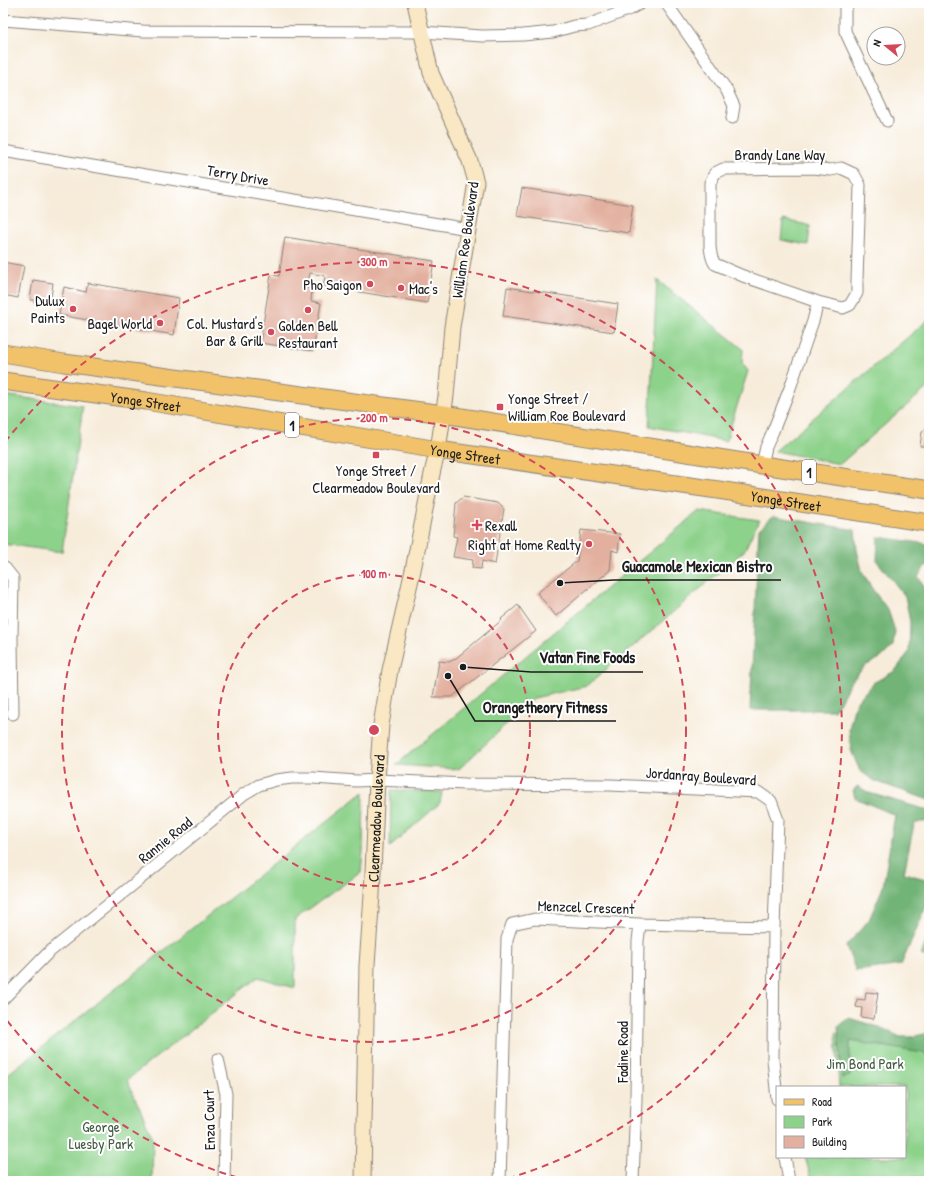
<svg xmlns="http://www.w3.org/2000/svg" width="932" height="1184" viewBox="0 0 932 1184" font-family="'Patrick Hand',sans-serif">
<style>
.green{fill:#8dd28b;stroke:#547754}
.forest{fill:#72b477;stroke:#47684a}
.building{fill:#e3b09f}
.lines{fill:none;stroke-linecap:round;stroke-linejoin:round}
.street-casing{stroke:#8a847b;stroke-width:13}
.secondary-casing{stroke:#8a847b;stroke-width:17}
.primary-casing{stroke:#8a847b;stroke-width:19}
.street{stroke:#fff;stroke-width:11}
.secondary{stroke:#fae7c3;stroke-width:15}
.primary{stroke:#f2c26a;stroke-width:17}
.ring{fill:none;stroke:#d1495b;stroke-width:2;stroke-dasharray:7 5}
.poi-dot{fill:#d1495b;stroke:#fff;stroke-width:1.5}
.labels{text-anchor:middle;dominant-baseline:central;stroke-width:4;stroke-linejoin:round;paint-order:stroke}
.shield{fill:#fff;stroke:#606060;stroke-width:1}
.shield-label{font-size:14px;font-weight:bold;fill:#1c1c1c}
.street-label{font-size:15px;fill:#1c1c1c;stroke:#fff}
.poi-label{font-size:15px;fill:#1c1c1c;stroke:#fff;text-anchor:end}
.park-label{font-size:15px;fill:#445c43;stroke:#fff}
.centre{fill:#d1495b;stroke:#fff;stroke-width:2}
.ring-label{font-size:12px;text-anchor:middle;font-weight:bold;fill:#d1495b;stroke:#fff;stroke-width:4;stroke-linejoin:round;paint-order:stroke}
.leader{fill:none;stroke:#1c1c1c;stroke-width:1.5}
.callout-dot{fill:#1c1c1c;stroke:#fff;stroke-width:1.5}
.callout-label{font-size:16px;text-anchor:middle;font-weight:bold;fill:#1c1c1c;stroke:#fff;stroke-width:4;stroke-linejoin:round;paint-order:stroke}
</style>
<rect width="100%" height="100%" fill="#fff"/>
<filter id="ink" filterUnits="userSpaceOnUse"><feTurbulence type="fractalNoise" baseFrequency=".025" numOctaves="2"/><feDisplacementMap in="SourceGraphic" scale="8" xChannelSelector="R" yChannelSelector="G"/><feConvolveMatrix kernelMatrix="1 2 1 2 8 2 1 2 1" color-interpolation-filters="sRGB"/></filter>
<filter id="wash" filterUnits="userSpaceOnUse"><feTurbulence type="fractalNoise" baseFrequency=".012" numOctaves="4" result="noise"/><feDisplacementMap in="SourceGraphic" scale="16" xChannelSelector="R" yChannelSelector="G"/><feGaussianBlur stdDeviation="0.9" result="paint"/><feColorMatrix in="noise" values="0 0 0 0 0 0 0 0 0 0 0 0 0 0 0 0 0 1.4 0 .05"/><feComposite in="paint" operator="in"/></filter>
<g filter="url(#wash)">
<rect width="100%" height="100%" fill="#f7ecda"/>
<path class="green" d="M783,220L803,224L810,226L808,245L781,240Z
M657,280L743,349L742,363L748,371L726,441L649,426Z
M929,319V386L840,464L775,451Z
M3,395L83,406L62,552L3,544Z
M699,511L759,520L744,551L587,686L534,698L459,769L396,765Z
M391,790L442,792L440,803L390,847Z
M364,792L363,851L361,872L295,919V988L258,977L127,1080L153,1138L152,1181H3V1078Z
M836,1033L929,1049V1177L811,1178L805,1157H905V1087H839Z"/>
<path class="forest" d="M773,516L855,530L857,550L862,571L873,590L888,610L895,631L893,646L882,657L865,666L850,683L839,703L834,710H750L759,529Z
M878,537L929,544V565L925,566L918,577L929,593V800L875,781L860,771L851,750L849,729L855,704L873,683L895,671L909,652L910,622L905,596L877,561Z
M858,786L869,793L927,810V820L914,824L904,873L929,880V900L901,965L856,971L846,946L869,920L883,887L895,815L855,798L853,790Z
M929,933V958L921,955Z
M849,1018L884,1029L900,1037H911L929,1033V1054L850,1041V1076L842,1078L838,1026Z"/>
<g id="blocks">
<path class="building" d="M522,188L633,205L629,233L517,216Z
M285,237L434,261L427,303L323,286L325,276L310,273L307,288L312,289L311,301L321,303L313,351L260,343L271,275L279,276Z
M3,262L24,266L18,298L3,295Z
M33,280L53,283L50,304L45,303V304L34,303V300H30Z
M88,283L179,298L174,335L59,315L64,287L86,292Z
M507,287L618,304L614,332L503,316Z
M929,427V447L920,446L922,432Z
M463,497L498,503L504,509L495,564L482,561L481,569L472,568L473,560L453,557L457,537L453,536L456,503Z
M581,530L620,534L618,552L612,550L610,570L556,616L537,593L577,561Z
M518,605L536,631L452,697H433L439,661L449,662L455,659L502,620L501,619Z
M866,992L878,993L874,1019L861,1017L862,1008L856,1007L857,999L865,1000Z"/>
</g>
</g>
<g filter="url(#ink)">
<use href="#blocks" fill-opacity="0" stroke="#8a847b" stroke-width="1"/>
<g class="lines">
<g class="street-casing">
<path id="street" d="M666,3L726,89L734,106L732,118
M849,3L845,9V31L887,121
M3,20L143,31L422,32L482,36L523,35L553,32L574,26L588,25L630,9L641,3
M3,151L468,229
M813,168L831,170L841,168L854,174L860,185L857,281V293L850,305L843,308L818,302L743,276L715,264C711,259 711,253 710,247V183L715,173L723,169Z
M762,465L766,447L773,431L790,388L813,321L818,302
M3,567L5,568L13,578L12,638L13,714
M3,999L48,953L129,888L244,794L259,785L276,780L292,778H313L357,781L377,780L466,784L610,785L758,792L771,801L778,820L774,927L773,1060L777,1099
M218,1059L226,1094L224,1181
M785,1157L789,1181
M500,1181L507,939L512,924L535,919L640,924L774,927
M633,1181L636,1100L638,941L640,924"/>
</g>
<g class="secondary-casing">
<g id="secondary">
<path id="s1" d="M363,1181L367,965L372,895L377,780L381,725L390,670L413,570L433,469L438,450L446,396L452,327L476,182L470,161L431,73L415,3"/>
</g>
</g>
<g class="primary-casing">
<g id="primary">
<path d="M3,353L64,363L443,414L762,465L929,490"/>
<path id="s2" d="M3,381L146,401L438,450L718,490L929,523"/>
</g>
</g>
<use href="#street" class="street"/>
<use href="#secondary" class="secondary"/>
<use href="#primary" class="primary"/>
</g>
</g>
<g class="ring">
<circle cx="374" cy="730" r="156"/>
<circle cx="374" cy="730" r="312"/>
<path d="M249 1181A468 468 0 0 1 5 1018M5 442A468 468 0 1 1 499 1181"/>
</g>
<g class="poi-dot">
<circle cx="370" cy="284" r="4"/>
<circle cx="401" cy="288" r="4"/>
<circle cx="73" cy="309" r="4"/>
<circle cx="308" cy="310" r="4"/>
<circle cx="160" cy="323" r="4"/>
<circle cx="271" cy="332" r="4"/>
<rect x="496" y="403" width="8" height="8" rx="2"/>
<rect x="372" y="451" width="8" height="8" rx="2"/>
<path d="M475 519h4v4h4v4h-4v4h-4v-4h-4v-4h4z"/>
<circle cx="589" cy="544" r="4"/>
</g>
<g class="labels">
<g class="shield">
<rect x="285" y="413" width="14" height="24" rx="3"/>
<rect x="802" y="460" width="14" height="24" rx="3"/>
</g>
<g class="shield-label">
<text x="292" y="425">1</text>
<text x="809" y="472">1</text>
</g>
<g class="street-label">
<text x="780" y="154">Brandy Lane Way</text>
<text transform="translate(238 175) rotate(10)">Terry Drive</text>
<text transform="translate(465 240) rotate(-82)">William Roe Boulevard</text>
<text stroke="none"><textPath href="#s2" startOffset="144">Yonge Street</textPath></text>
<text stroke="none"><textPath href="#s2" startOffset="468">Yonge Street</textPath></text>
<text stroke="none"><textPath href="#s2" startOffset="792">Yonge Street</textPath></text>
<text transform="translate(701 776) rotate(4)">Jordanray Boulevard</text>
<text stroke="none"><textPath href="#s1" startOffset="363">Clearmeadow Boulevard</textPath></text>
<text transform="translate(165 840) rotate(-39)">Rannie Road</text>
<text transform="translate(586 907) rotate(2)">Menzcel Crescent</text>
<text transform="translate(622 1052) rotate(-90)">Fadine Road</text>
<text transform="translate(209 1120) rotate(-91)">Enza Court</text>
</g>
<g class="poi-label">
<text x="362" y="284">Pho Saigon</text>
<text x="409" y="288" text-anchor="start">Mac's</text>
<text x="65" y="300">Dulux<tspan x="65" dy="17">Paints</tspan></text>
<text x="152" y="323">Bagel World</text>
<text x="263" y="323">Col. Mustard's<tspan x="263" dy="17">Bar &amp; Grill</tspan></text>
<text x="308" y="325" text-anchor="middle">Golden Bell<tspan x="308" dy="17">Restaurant</tspan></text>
<text x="508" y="398" text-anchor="start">Yonge Street /<tspan x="508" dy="17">William Roe Boulevard</tspan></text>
<text x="376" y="470" text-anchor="middle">Yonge Street /<tspan x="376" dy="17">Clearmeadow Boulevard</tspan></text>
<text x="485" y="525" text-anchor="start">Rexall</text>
<text x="581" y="544">Right at Home Realty</text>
</g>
<g class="park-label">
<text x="865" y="1063">Jim Bond Park</text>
<text x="101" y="1126">George<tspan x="101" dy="17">Luesby Park</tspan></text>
</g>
</g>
<circle cx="374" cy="730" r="6" class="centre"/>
<g class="ring-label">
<text x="374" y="266">300 m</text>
<text x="374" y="422">200 m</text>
<text x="374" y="578">100 m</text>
</g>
<path class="leader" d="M560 583L614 580H781M463 667L531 672H643M448 676L475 721H616"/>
<g class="callout-dot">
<circle cx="560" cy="583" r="4"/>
<circle cx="463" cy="667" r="4"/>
<circle cx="448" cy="676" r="4"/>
</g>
<g class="callout-label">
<text x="697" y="572">Guacamole Mexican Bistro</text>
<text x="587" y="663">Vatan Fine Foods</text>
<text x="545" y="713">Orangetheory Fitness</text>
</g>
<rect width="932" height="1184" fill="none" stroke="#fff" stroke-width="16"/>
<rect x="776" y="1086" width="130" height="72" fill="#ffffff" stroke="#a4a4a4"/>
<rect x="784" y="1099" width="20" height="6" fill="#f2c26a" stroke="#a4a4a4"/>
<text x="812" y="1106" font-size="12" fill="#1c1c1c">Road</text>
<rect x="784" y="1116" width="20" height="12" fill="#8dd28b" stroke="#a4a4a4"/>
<text x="812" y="1126" font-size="12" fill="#1c1c1c">Park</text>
<rect x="784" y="1136" width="20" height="12" fill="#e3b09f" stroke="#a4a4a4"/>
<text x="812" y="1146" font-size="12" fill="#1c1c1c">Building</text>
<g transform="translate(886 46) rotate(288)"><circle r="19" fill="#ffffff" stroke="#a4a4a4"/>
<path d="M0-3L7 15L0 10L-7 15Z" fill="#d1495b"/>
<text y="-6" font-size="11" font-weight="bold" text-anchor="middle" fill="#1c1c1c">N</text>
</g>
</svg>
